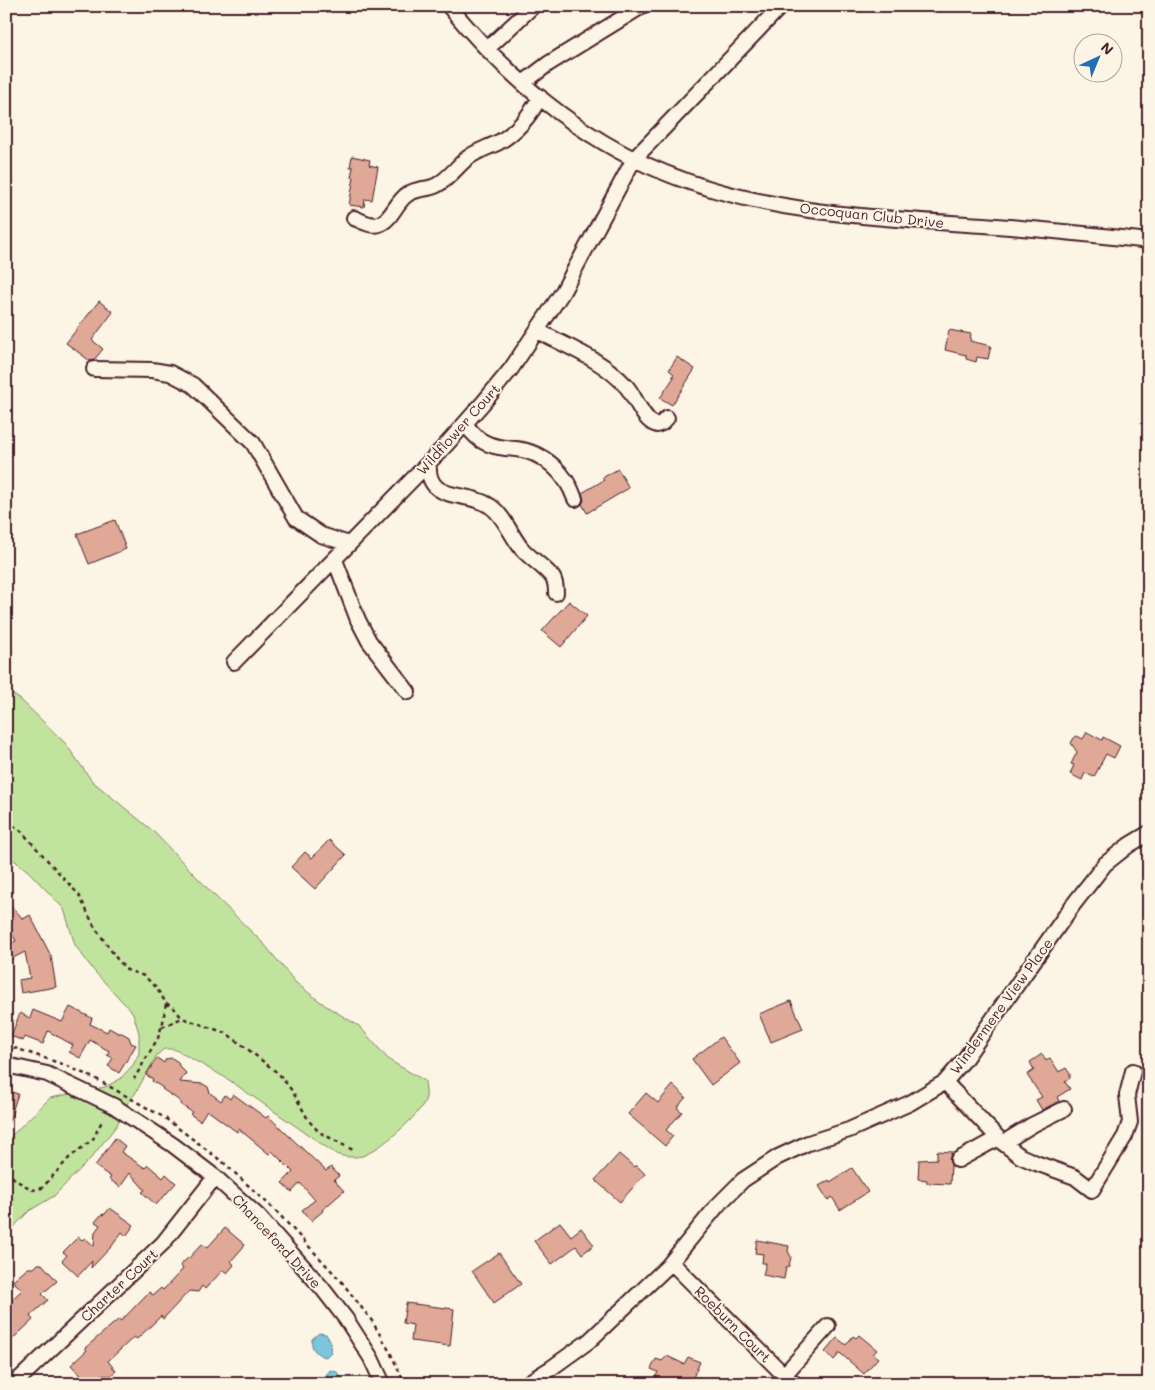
<svg xmlns="http://www.w3.org/2000/svg" width="1155" height="1390" viewBox="0 0 1155 1390" font-family="Mali,sans-serif">
<style>
.green{fill:#c0e49e;stroke:#858264}
.water{fill:#7bc5dc;stroke:#678395}
.building{fill:#dfa897;stroke:#4a1f2b}
.lines{fill:none;stroke-linecap:round;stroke-linejoin:round}
.minor-casing{stroke:#4a1f2b;stroke-width:18}
.path{stroke:#4a1f2b;stroke-width:2.5;stroke-dasharray:4 4;stroke-linecap:butt}
.minor{stroke:#fcf5e5;stroke-width:14}
.labels{text-anchor:middle;dominant-baseline:central;stroke-width:4;stroke-linejoin:round;paint-order:stroke}
.street-label{font-size:14px;fill:#4a1f2b;stroke:#fcf5e5}
</style>
<rect width="100%" height="100%" fill="#fcf5e5"/>
<filter id="ink" filterUnits="userSpaceOnUse"><feTurbulence type="fractalNoise" baseFrequency=".02" numOctaves="2"/><feDisplacementMap in="SourceGraphic" scale="10" xChannelSelector="R" yChannelSelector="G"/><feConvolveMatrix kernelMatrix="1 2 1 2 8 2 1 2 1" color-interpolation-filters="sRGB"/></filter>
<g filter="url(#ink)">
<path class="green" d="M6,690L21,700L65,743L92,781L153,831L213,894L264,944L296,983L326,1006L359,1026L389,1060L425,1081C425,1086 427,1092 426,1097C424,1113 377,1152 362,1156C353,1158 344,1157 336,1154L226,1078L174,1049H164L157,1055L135,1094L126,1105L117,1125L92,1157L54,1196L29,1211L6,1235V1141L50,1098L105,1087L120,1079L133,1065L139,1053V1033L133,1013L94,971L75,945L64,909L28,871L6,854Z"/>
<path class="water" d="M319,1333L326,1334L330,1341L331,1352L326,1357C317,1355 310,1349 312,1339Z
M330,1370L337,1372L346,1384H327L325,1376Z"/>
<path class="building" d="M352,156L370,160L369,165L378,167L372,200L365,199L364,207L349,205L354,177H351L353,167H350Z
M99,301L113,312L92,340L103,349L94,360L90,361L66,343Z
M949,330L971,334L970,341L991,346L988,359L977,357L976,362L966,359V355L945,350Z
M677,357L695,369L672,405L660,398L674,377L672,376L674,374L669,370Z
M618,469L629,488L587,513L582,504L584,500L582,493L604,480L602,478Z
M115,520L126,549L89,564L77,534Z
M569,601L587,616L561,647L542,631Z
M1087,732L1102,740L1103,737L1120,746L1114,758L1106,754L1094,777L1085,773L1082,780L1070,774L1074,765L1071,764L1077,752L1071,743L1074,738L1077,736L1083,739Z
M329,840L346,855L315,889L291,867L305,852L312,858Z
M6,900L23,919L30,915L51,956L56,987L21,993L19,980L30,978L25,952L11,959L6,949V946L16,941L6,922Z
M791,1001L803,1029L771,1042L759,1014Z
M70,1007L92,1018L90,1024L107,1032L109,1028L118,1033H122L129,1037L131,1043L136,1045L119,1073L108,1066L113,1058L107,1055L109,1051L90,1040L80,1058L69,1052L73,1045L48,1031L43,1044L25,1037L23,1041L11,1036L20,1013L30,1018L33,1010L62,1022Z
M721,1037L740,1063L711,1085L692,1059Z
M1042,1054L1046,1061L1050,1058L1059,1072L1066,1068L1070,1074V1078L1065,1082L1070,1089L1057,1097L1059,1101L1042,1110L1036,1100L1042,1097L1027,1075L1034,1070L1030,1062Z
M157,1058L164,1063L166,1059L172,1058L178,1062L179,1066L186,1073L180,1082L203,1084L208,1087L210,1093L221,1101L225,1095L230,1099L233,1094L266,1118L268,1116L326,1171L331,1167L339,1176L334,1180L344,1191L322,1210L323,1211L311,1221L302,1210L315,1200L300,1183L292,1192L282,1183L293,1172L272,1151L269,1154L239,1129L237,1132L207,1110L200,1121L190,1114L192,1112L181,1105L182,1104L177,1099L162,1089L163,1088L152,1081L153,1079L146,1075Z
M673,1085L686,1097L677,1108L682,1112L666,1130L673,1136L665,1146L628,1114L646,1093L658,1103Z
M6,1090L18,1094L8,1124H6Z
M115,1138L125,1146L121,1152L145,1168L148,1165L163,1178L166,1174L176,1183L156,1205L142,1192L145,1190L130,1173L120,1187L109,1179L111,1177L95,1166Z
M937,1151L952,1152L949,1159L951,1165L950,1184L927,1183V1180L918,1179L919,1160L937,1159Z
M619,1154L634,1167L636,1165L645,1174L620,1202L595,1180Z
M852,1168L868,1192L840,1210L832,1197L828,1200L819,1186L829,1180L830,1182Z
M110,1208L134,1225L126,1236L122,1232L112,1246L91,1268L92,1261L78,1276L62,1261L67,1255L63,1252L78,1237L82,1240L85,1238L94,1246L95,1232L100,1225L95,1222L101,1215L105,1214Z
M560,1222L571,1236L581,1228L594,1245L582,1254L576,1246L552,1264L534,1241Z
M225,1228L245,1245L231,1261L234,1265L227,1273L223,1270L205,1289L202,1286L198,1292L189,1291L163,1319L161,1316L137,1339L134,1337L108,1361L116,1371L110,1376L101,1375L95,1381L92,1377L87,1382L71,1365L87,1350L85,1348L119,1319L121,1321L149,1292L153,1295L161,1288L163,1290L183,1269L180,1265L188,1258V1259L202,1244L207,1248Z
M757,1240L789,1246L788,1251L791,1257L789,1266L786,1268L784,1279L763,1275L766,1263H762L763,1254L755,1253Z
M499,1253L521,1284L494,1303L472,1271Z
M38,1264H42L57,1281L42,1294L48,1300L30,1316L33,1320L6,1345V1305L22,1290L13,1281L28,1268H34Z
M406,1303L454,1309L450,1346L411,1341L413,1325L403,1323Z
M859,1335L877,1350L873,1354L878,1358L864,1374L840,1353L834,1360L825,1352L837,1338L846,1345L853,1336L856,1338Z
M667,1356L684,1364L688,1357L700,1362L690,1384H668L655,1378L658,1372L651,1369L656,1359L662,1361Z"/>
<g class="lines">
<g class="minor-casing">
<path id="minor" d="M449,6C506,76 579,138 663,172C764,214 876,218 984,225C1039,229 1094,235 1149,241
M487,49L533,6
M523,83L548,64L642,6
M354,218C362,221 371,227 379,224C392,220 396,201 408,194C417,188 428,190 437,185C448,179 456,168 465,160C475,151 488,148 499,142C518,131 530,116 540,97
M538,331C568,347 603,360 626,386C636,397 643,422 657,425L662,423L667,418
M94,369L152,370L170,373L193,385L253,443L296,518L321,535L349,544
M465,424C470,430 475,437 482,441C492,447 504,448 516,449C544,452 566,473 575,499
M429,462C425,504 467,490 490,506C504,515 511,536 522,549C531,559 546,568 553,578C556,583 556,588 556,593
M335,560L358,620L369,641L408,692
M234,662L445,446L483,403L511,369L562,293L634,159L781,6
M6,1065L47,1074L114,1106L173,1145L215,1177L258,1216L322,1288L346,1319L371,1358L383,1384
M945,1082L1003,1143L1020,1156L1036,1163L1075,1177L1092,1190L1125,1136L1130,1122L1127,1095L1133,1071
M1003,1143L1032,1125L1064,1109
M958,1160L998,1138
M672,1263L784,1375L795,1384
M784,1375L828,1326
M14,1384L163,1243L215,1177
M526,1384L550,1369L589,1341L668,1266L717,1206L743,1180L778,1157L808,1143L849,1130L910,1103L945,1082L964,1060L1073,905L1105,864L1129,845L1149,833"/>
</g>
<path class="path" d="M6,821L20,830L79,895L94,926L117,959L127,970L144,976L155,986L166,1003L163,1022L158,1038L134,1079
M166,1003L174,1008L182,1018
M162,1027L182,1018L226,1033L245,1047L279,1074L293,1092L309,1121L319,1132L353,1150
M6,1045L65,1065L98,1080L165,1118L224,1163L276,1211L341,1281L372,1321L390,1352L405,1384
M6,1171L17,1181L33,1190L42,1188L69,1158L93,1139L102,1121"/>
<use href="#minor" class="minor"/>
</g>
</g>
<g class="labels">
<g class="street-label">
<text transform="translate(872 215) rotate(6)">Occoquan Club Drive</text>
<text transform="translate(458 429) rotate(-48)">Wildflower Court</text>
<text transform="translate(1001 1006) rotate(-54)">Windermere View Place</text>
<text transform="translate(277 1241) rotate(47)">Chanceford Drive</text>
<text transform="translate(119 1285) rotate(-43)">Charter Court</text>
<text transform="translate(733 1324) rotate(45)">Roeburn Court</text>
</g>
</g>
<rect width="1155" height="1390" fill="none" stroke="#fcf5e5" stroke-width="25"/>
<rect x="12" y="12" width="1130" height="1365" fill="none" stroke="#4a1f2b" stroke-width="2" filter="url(#ink)"/>
<g transform="translate(1098 58) rotate(44)"><circle r="24" fill="#fcf5e5" stroke="#b59f9b"/>
<path d="M0-4L9 19L0 12L-9 19Z" fill="#1f6fb2"/>
<text y="-8" font-size="14" font-weight="bold" text-anchor="middle" fill="#4a1f2b">N</text>
</g>
</svg>
